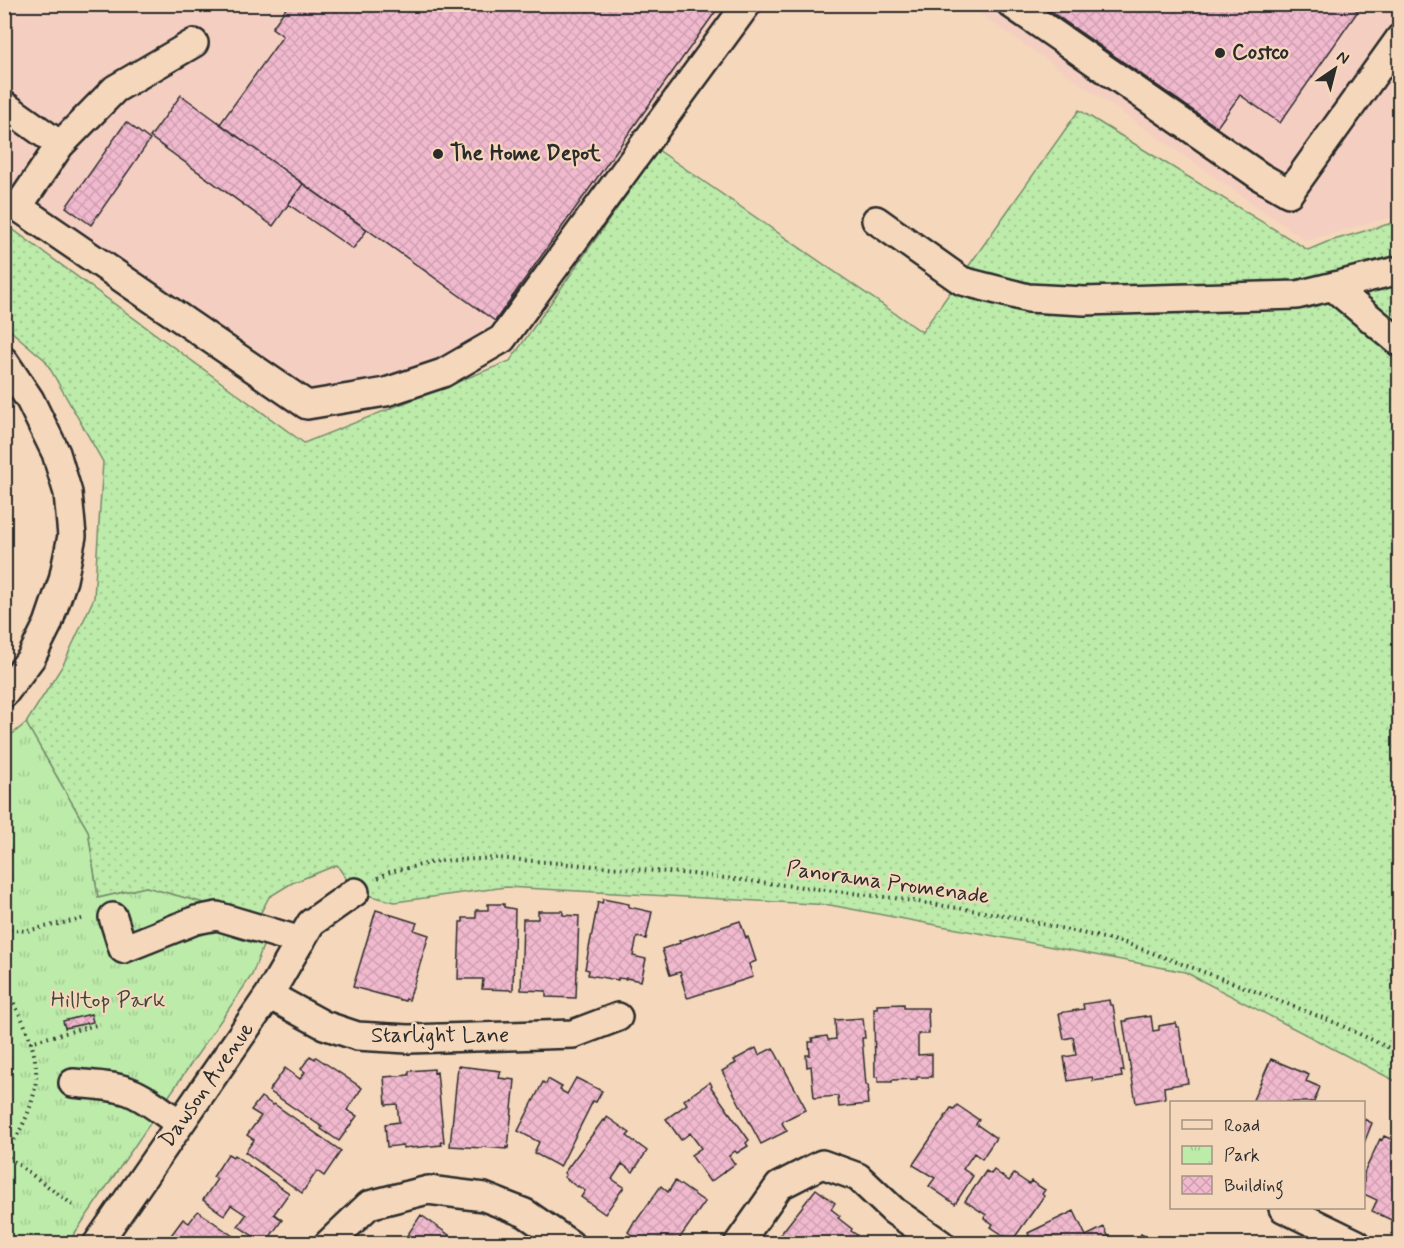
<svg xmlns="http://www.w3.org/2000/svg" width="1404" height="1248" viewBox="0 0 1404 1248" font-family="Mynerve,sans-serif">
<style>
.built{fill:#f4cfc1}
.grass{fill:url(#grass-dots);stroke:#748b6a;stroke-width:1.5}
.park{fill:url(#park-tufts);stroke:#748b6a;stroke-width:1.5}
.building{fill:url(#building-cross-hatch);stroke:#2b2b2b;stroke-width:1.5}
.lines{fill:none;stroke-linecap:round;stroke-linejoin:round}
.minor-casing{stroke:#2b2b2b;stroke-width:32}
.path{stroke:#2b2b2b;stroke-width:4;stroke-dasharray:1.5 4.5;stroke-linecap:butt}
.minor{stroke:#f5d8bb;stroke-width:27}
.poi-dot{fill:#2b2b2b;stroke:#f5d8bb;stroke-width:2}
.labels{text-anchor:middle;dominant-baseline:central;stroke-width:4.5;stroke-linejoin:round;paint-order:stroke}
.poi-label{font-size:22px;font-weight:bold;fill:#2b2b2b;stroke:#f5d8bb;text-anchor:start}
.street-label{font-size:22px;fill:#2b2b2b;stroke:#f5d8bb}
.park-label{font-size:22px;fill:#41483e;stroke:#f5d8bb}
</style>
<defs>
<pattern id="grass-dots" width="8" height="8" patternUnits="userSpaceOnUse" patternTransform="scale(1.5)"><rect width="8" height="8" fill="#bcebaa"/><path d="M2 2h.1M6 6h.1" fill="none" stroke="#a2ca92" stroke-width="1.8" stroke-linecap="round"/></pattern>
<pattern id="park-tufts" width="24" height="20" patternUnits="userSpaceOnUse" patternTransform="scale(1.5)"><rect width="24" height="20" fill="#bcebaa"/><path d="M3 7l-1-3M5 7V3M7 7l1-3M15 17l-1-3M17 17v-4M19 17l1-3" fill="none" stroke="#a2ca92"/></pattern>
<pattern id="building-cross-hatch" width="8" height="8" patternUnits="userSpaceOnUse" patternTransform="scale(1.5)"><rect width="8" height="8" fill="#f1b9ce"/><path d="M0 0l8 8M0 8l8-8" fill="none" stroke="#cf9fb1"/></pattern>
</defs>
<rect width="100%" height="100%" fill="#f5d8bb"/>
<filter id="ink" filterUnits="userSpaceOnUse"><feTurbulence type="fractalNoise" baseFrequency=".0167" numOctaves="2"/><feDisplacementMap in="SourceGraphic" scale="12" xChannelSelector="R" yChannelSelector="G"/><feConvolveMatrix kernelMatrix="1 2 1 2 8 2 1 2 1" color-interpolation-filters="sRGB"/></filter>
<g filter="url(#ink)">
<path class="built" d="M4,5H769L505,352L305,425L38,236L5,219Z
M967,5H1399V215L1306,241Z"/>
<path class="grass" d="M1079,110L1308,250L1327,242L1399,221V1083L1185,972L830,905L506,887L395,902L355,892L337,865L292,883L269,897L258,918L146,887L98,898L88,831L26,723L63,665L94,598L103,462L45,360L5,326L4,223L304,443L510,361L658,150L922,332Z"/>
<path class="park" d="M26,723L88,831L98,898L146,887L258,918L263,946L252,975L68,1243H5L4,741Z"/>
<path class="building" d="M289,4H721L495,321L220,124L283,36L272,28Z
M1040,4H1348L1358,11L1280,123L1240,95L1217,127Z
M181,95L303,184L273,226L150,137Z
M126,122L150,140L91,225L66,207Z
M303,184L367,230L353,249L288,204Z
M603,899L629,904V907L652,912L646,939L637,937L633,956L646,959L641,981L626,978V979L618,978V980L588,975L589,970L585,969L598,902L602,903Z
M488,904H504V907L515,909L513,990L482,989L483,979H458L460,922H463V918H476V910H488Z
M376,910L417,923L414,930L429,935L409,1000L406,999L405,1001L353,987Z
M538,911H563V915L579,916L576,998L546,997V991L521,990L523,919H538Z
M740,921L746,938L748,937L756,961L749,964L753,977L688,998L687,997L682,981H683L680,972L670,975L662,949L680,943L679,941Z
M1109,1000L1110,1005H1113L1124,1071H1121L1122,1077L1093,1081L1092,1077L1068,1081L1064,1057L1076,1055L1073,1037L1064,1039L1059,1013L1084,1009L1083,1004Z
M904,1004V1008H928L929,1034H918V1055L932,1054V1077H917V1079L892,1080V1082H878V1077H875L874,1008H877V1005Z
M91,1014L93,1022L65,1028L63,1021Z
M1145,1016V1017L1151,1016L1153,1031L1159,1030V1026L1176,1023V1027H1179L1188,1083L1164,1087L1165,1098L1136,1103L1123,1021H1127V1019Z
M863,1018L865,1038H862L866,1085H868L869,1093L867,1094L868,1104L839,1107L838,1096L814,1098L811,1066L807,1067L806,1055H810L809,1042H813L812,1038L827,1036L828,1040L836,1039L835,1020Z
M756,1048L759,1055L773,1048L805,1107V1110L783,1121V1122L782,1123L787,1131L761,1144L722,1071L736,1063L734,1060Z
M310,1056L315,1059L316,1057L362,1088L347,1110L357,1116L339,1141L321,1129L322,1127L269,1091L285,1068L300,1079L305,1072L301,1069Z
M1271,1059L1309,1075L1306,1081L1320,1087L1314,1102H1252Z
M458,1066L501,1071L499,1078L515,1080L508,1148L506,1147V1149L482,1147V1148L450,1146Z
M434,1069V1073L437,1072L444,1142H441L442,1145L411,1148V1147L403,1148V1145L387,1147L385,1124L399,1122L397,1104L386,1105L384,1077L409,1075V1071Z
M576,1078L602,1091L596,1102L593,1101L560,1167L534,1153L539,1142L518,1131L543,1082L546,1084L548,1079L562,1087L560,1090L567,1094Z
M710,1082L712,1086L711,1087L749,1140L746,1143L748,1146L737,1153L735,1151L729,1156L735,1164L710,1182L691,1155L701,1148L690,1133L681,1140L666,1119L687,1104L684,1100Z
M261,1097L273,1105L274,1104L341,1151L324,1176L317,1171L302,1193L245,1152L254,1140L247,1135L261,1116L251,1110Z
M957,1105L979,1120L976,1124L996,1138L982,1159L974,1153L963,1169L973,1176L955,1204L929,1186L935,1178L913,1165L914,1163L951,1108L954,1109Z
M607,1117L630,1133L627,1136L647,1151L633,1172L622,1164L612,1179L624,1187L605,1214L581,1197L585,1191L578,1186L577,1187L564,1177L566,1175L564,1173L603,1120L605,1121Z
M1364,1119L1372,1123L1364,1143Z
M1384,1136L1400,1143L1397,1148L1400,1149V1224L1372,1211L1377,1200L1364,1194V1173L1380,1139L1382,1140Z
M228,1154L233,1157L234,1155L289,1193L274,1214L282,1220L265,1244L238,1226L246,1215L231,1205L224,1215L203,1200L217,1179L213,1177Z
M994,1170L1009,1181L1014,1174L1029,1184L1031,1181L1045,1190L1042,1194L1044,1196L1012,1241L991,1227L993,1224L984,1218L986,1215L965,1201L986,1171L991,1174Z
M675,1181L705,1202L679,1239L686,1244H643L628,1232L635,1220L636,1221L661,1186L668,1192Z
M816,1189L835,1203L831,1209L840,1216L838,1218L852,1229L851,1231L857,1235L851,1244H776L781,1236L780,1235Z
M198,1211L244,1244H169L171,1240L169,1238L183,1219L189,1223Z
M1074,1211L1086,1236L1104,1227L1112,1244H1026L1024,1239L1029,1236L1028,1233Z
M421,1215L449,1235L443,1244H409L404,1240Z
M1141,1234L1158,1244H1135Z"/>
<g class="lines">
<g class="minor-casing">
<path id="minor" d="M1011,4L1261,177L1289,193L1400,38
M194,43L115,89L60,145L18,207L307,405L386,392L443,373L502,339L747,4
M4,105L60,145
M876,220L962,281L1028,298L1084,301L1297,295L1400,270
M1333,287L1400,343
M4,361L30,400L56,453L68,493L72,536L63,580L48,624L31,658L4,694
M113,917L123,949L196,920L217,916L301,941
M269,995L324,1025L357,1036L408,1039L573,1034L618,1017
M73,1083C91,1085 111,1085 128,1091C147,1098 164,1113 180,1124
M1283,1208L1357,1244
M97,1244L269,995L311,923L355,892
M328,1244L369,1205L428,1190L484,1197L525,1213L570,1244
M738,1244L779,1186L822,1164L858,1177L894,1211L941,1244"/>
</g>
<path class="path" d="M378,878L390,872L438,861L497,858L692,874L893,898L1003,915L1125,943L1234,983L1336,1023L1400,1053
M4,929L26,931L86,918
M4,988C21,1012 38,1049 36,1079C34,1107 20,1133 4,1156
M30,1042L100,1024
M4,1154L73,1205"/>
<use href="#minor" class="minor"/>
</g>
</g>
<g class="poi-dot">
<circle cx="1220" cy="53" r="6"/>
<circle cx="438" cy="154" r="6"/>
</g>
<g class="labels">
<g class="poi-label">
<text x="1232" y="53">Costco</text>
<text x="450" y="154">The Home Depot</text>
</g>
<g class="street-label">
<text transform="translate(888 883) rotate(8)">Panorama Promenade</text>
<text x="440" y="1036">Starlight Lane</text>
<text transform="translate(207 1085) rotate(-55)">Dawson Avenue</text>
</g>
<g class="park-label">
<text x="108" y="1001">Hilltop Park</text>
</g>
</g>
<rect width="1404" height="1248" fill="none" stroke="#f5d8bb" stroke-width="24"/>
<rect x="12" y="12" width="1380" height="1224" fill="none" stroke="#2b2b2b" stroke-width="2" filter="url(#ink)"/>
<rect x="1170" y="1101" width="195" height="108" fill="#f5d8bb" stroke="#a49381" stroke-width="1.5"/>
<rect x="1182" y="1120" width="30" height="9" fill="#f5d8bb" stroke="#a49381" stroke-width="1.5"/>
<text x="1224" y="1131" font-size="18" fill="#2b2b2b">Road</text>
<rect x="1182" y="1146" width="30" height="18" fill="url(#park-tufts)" stroke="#a49381" stroke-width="1.5"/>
<text x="1224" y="1161" font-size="18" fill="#2b2b2b">Park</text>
<rect x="1182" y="1176" width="30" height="18" fill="url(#building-cross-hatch)" stroke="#a49381" stroke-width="1.5"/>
<text x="1224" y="1191" font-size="18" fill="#2b2b2b">Building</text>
<g transform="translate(1335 69) rotate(35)" stroke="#f5d8bb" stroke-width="4.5" paint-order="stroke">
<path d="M0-4.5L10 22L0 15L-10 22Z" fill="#2b2b2b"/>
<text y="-9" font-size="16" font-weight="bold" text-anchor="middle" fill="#2b2b2b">N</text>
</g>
</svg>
